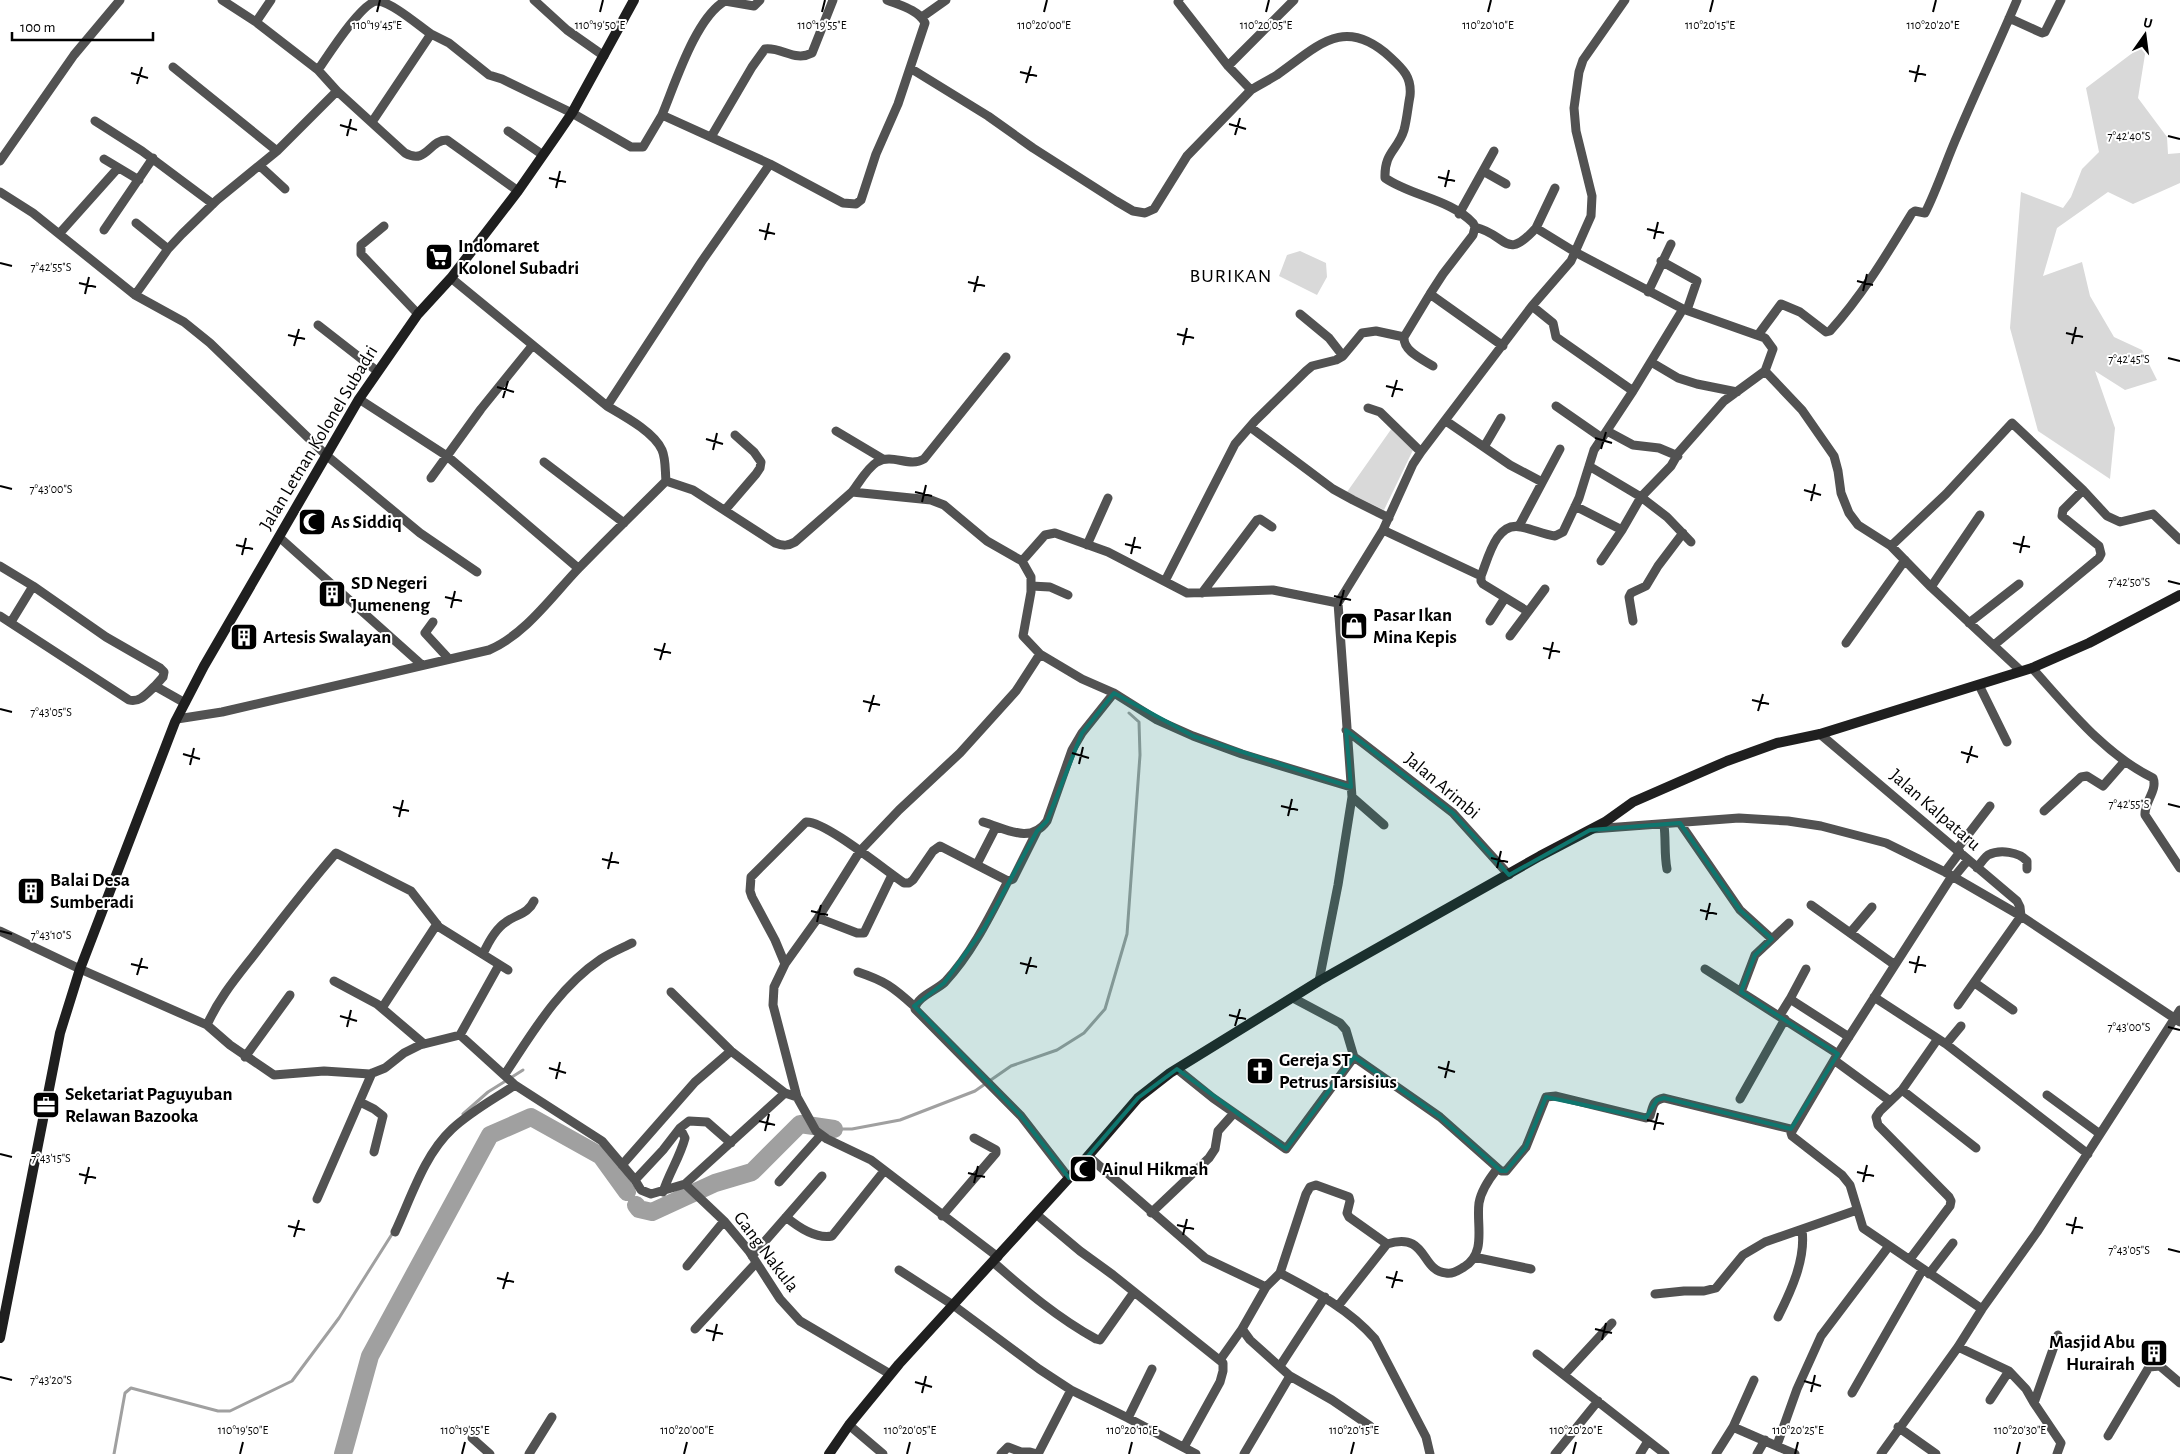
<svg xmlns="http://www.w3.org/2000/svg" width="2180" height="1454" viewBox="0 0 2180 1454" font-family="'Alegreya Sans',sans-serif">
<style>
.green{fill:#d9d9d9}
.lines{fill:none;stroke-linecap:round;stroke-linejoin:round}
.stream{stroke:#a0a0a0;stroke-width:3}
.river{stroke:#a0a0a0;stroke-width:18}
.minor{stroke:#525252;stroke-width:9}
.secondary{stroke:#1f1f1f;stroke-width:10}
.marked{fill:#0f766e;fill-opacity:0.2;stroke:#0f766e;stroke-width:4;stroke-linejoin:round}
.ticks{fill:none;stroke:#000;stroke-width:2}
.labels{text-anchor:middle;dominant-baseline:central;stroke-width:4;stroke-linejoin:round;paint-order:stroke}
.poi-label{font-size:19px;font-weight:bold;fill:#000;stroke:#fff;text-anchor:start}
.street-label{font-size:19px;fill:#000;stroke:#fff}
.neighbourhood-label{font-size:20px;letter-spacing:1px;fill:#000;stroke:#fff}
.ticks-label{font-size:12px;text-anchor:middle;fill:#000;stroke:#fff;stroke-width:4;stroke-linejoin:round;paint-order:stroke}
</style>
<rect width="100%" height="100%" fill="#fff"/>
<path class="green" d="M2147,42L2138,98L2167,137L2168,154L2180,153V183L2133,204L2108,192L2057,228L2043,276L2082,262L2090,296L2114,337L2142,350L2157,380L2125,390L2095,371L2115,428L2110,479L2038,431L2010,328L2021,192L2063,208L2071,197L2082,169L2099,152L2086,88Z
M1300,251L1326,263L1327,277L1317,295L1279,276L1287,255Z
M1392,428L1414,448L1384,510L1347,492Z"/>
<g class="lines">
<path class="stream" d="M463,1114L488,1092L523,1070
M834,1129H852L900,1120L975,1091L1011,1066L1057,1050L1084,1033L1105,1009L1127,934L1140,755L1139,722L1129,713
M114,1454L125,1393L131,1388L218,1411H230L292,1381L339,1318L394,1231"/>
<path class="river" d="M636,1205L639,1209L652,1212L715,1183L752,1172L800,1124L834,1129
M343,1454L370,1356L490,1135L531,1117L601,1156L627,1192"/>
<path class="minor" d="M222,0L256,22L318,70L337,91L405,153C427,165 429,140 447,140L518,191
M534,0L567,30L604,56
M1179,0L1178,2L1228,66L1251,90C1259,85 1269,80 1277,75C1318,46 1344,15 1390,57C1403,69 1412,77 1410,96C1408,106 1407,119 1404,130C1398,150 1384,152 1385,178C1411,196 1450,199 1473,223L1475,227L1473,235L1443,274L1430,294L1503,346
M922,17L946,0
M2009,18L2042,33L2045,32L2061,0
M256,22L271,0
M1228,66L1294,0
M173,67L277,151
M910,68L988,116L1033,148L1116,201L1133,211L1145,213L1154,209L1187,156L1251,90
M318,70C327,57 363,0 378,1C393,3 418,25 431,34
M337,91L277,151L217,200L182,234L168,249L135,295L184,322L210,343L326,455L420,533L477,572
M662,115C675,84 696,17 725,1L754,6L760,0
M95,121L142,151L213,204
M372,122L431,34L449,43L489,75L502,79L572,113L631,147H643L662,115L770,164L843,203L856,204L861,200L876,154L898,104L925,23C919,10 899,5 887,0
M508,131L543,155
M711,137L752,67L765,49C782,47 795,62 812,53L833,0
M104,159L139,180
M0,161L74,55L120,0
M260,166L285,189
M1483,171L1506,184
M0,192L33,213L135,295
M1459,214L1494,151
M136,223L168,249
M384,226L361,245V254L418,314
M1475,227C1508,235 1505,262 1536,228L1575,252L1683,309
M1536,228L1555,188
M104,230L153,158
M59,234L118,168
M1661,261L1697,281L1687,310
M451,278L607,406C624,416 654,432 662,450C666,459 665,472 666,481
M1648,292L1671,244
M1430,294L1404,337C1403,351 1422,359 1433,366
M1532,306L1553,323L1556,337L1633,391
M1300,314L1329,338L1343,356
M318,325L377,371
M1758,335L1781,304L1800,312L1826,332L1830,331C1862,296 1887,254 1912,213L1915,211L1925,213C1938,187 1946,161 1958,134C1977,89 1998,45 2017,0
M1651,362L1678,378L1697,384L1737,392
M1765,371L1802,410L1834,456L1838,471L1841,493L1849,513L1858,525L1891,546L1931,587L2021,671
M359,399L447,456L578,568
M607,406L702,261L770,164
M1556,406L1602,438
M1368,408L1380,412L1421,452
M1446,421L1510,465L1542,482
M1250,427L1333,489L1353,500L1389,518
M836,431L883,459
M1607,431L1633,445L1659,448L1678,456
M1484,447L1501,418
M544,462L624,523
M1589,466L1641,497L1667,517L1691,542
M431,478L481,409L532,346
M666,481L693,490L775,543C783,546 788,546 795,542L852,492L931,500L944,505L987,541L1022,561L1031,577V592L1023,636L1040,654L1082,679L1114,693L1157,720L1193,736L1242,754L1351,787
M852,492C859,483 867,468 877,462C893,453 909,468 924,459L1006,357
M1575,506L1622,530
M725,510L756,474L760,468L761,462L754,452L735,435
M1519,526L1560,449
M1383,530L1481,576C1488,559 1496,521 1521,527C1532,529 1543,534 1555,536L1563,532L1579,498L1594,450L1633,391L1683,309L1765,338L1773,349L1765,371L1724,401L1679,452L1671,466L1641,497L1622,530L1601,561
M279,537L422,665
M1087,545L1108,498
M1891,546L1946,494L2012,423L2083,490L2107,516L2120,522L2153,514L2180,540
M1022,561L1045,535L1055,533L1108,552L1187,593L1273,590L1338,603
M0,566L33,586L106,637L160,668L164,672L163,677L155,686
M1481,576V581L1483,584L1527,611
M1165,581L1235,444L1255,421L1306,371L1312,366L1336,360L1343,356L1362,333L1376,331L1404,337
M1031,586L1050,587L1068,595
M1931,587L1980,515
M1202,593L1257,520L1260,519L1272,527
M0,616L129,700C140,703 147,693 155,686L185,703
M1490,621L1505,598
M1633,621L1629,597L1631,593L1646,586L1658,566L1683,533
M11,622L33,586
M433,622L425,633L449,659
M1969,623L2019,584
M1510,636L1545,589
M1846,643L1905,560
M1994,645L2099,558L2101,554L2099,546L2062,516L2063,510L2083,490
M2032,668C2068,708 2104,754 2153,778C2158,790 2144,802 2145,815L2180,868
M1979,685L2007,742
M177,719L222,712L489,650C526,634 552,596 579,568C608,538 637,510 666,481
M1346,730L1453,813L1509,875
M1820,734L2017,901L2020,907L2021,916L1958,1005
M1352,797L1384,825
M2044,811L2081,777L2087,776L2103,786L2124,762
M983,822C1005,828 1030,845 1047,821L1072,750L1082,733L1114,693
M1680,823L1740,910L1772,939
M1664,825C1666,840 1664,854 1667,869
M1592,829L1739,818L1788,821L1821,826L1886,843L1945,872L2021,916L2180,1022
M1037,831L1013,879L1008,881C990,916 972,953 945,982C937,990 916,997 915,1009L1021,1116L1069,1178
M1957,849L1990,806
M977,864L996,827
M1977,868C1980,864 1984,858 1988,855C2000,849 2019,852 2027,861V869
M1945,872L1960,852
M1952,876L1834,1060L1791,1133L1792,1136L1842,1175L1850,1185L1863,1228L1982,1309
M1954,877L1968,860
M1811,905L1895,965
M818,918L857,933H864L892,875
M0,931L80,969L207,1025L230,1045L274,1075L324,1071L370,1074L385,1068L404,1053L420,1045L460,1035L515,1085L602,1141L635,1180L641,1190L651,1194L685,1184L724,1221L749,1251L780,1299L800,1321L890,1374
M1850,933L1872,907
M483,954C488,943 495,929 506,922C517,914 528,914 534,901
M785,964L775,940L752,897L750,891L751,877L806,822C824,820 886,871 904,883H909L913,880L933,851L940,846L1008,881
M1705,969L1838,1054
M1806,969L1790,999L1849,1037
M858,972C885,981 893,987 914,1006
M334,981L377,1004L424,1044
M1319,981L1338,885L1352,797L1338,603L1383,530L1413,464L1421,452L1532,306L1571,261L1591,216L1592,196L1576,131L1574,108L1579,72L1583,60L1625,0
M1975,983L2013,1010
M671,992L731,1051L785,1093L797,1097
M1741,992L1755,955L1789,923
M1874,997L1946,1044L2088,1154
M1293,998L1340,1023L1346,1030L1354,1057L1440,1117L1501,1171H1506L1526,1147L1546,1097L1556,1096L1646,1118L1650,1116C1653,1106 1653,1100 1664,1098L1791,1129
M382,1008L437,924
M1780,1015L1790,999
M207,1025C219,998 236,978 254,955C281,920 307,886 336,853L411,891L439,927L508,970
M460,1035L499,965
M1946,1044L1961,1026
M245,1057L290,995
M1834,1060L1890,1101
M1177,1069L1213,1098L1286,1149L1354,1057
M505,1074C533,1032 558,988 601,959C610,953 622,948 632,943
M1902,1090L1976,1148
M2047,1095L2100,1134
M1740,1099L1785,1019
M360,1102L374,1109L383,1116L374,1152
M1088,1156L1205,1258L1266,1287L1280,1273C1314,1291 1349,1309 1375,1339L1426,1437L1430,1454
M622,1165L695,1082L731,1051
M635,1180L663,1150L680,1128L689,1121L707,1122L731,1143
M779,1182L821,1135
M685,1184L785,1093
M663,1192C669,1173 680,1157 685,1138L680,1128
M317,1199L372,1073
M1151,1213L1209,1158L1215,1149L1218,1131L1234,1113
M1036,1214L1080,1251L1113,1275L1223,1363V1371L1220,1382L1184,1447
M942,1216L996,1153V1150L974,1138
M786,1217C798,1227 816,1239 832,1236L884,1171
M395,1232C411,1198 424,1155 452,1129C470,1112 494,1099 515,1085
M752,1256L822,1176
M998,1257L871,1160L827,1139L816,1131L797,1097L773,1005L774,987L785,964L818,918L860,851L899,810L960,753L1016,691L1040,654
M1474,1257L1531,1269
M1910,1259L1950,1206L1951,1201L1949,1197L1878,1125L1876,1117L1880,1111L1902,1090L1937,1040
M993,1262C1026,1291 1058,1318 1096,1339L1100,1340L1134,1292
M687,1266L724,1221
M899,1270L953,1305L1039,1369L1071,1390L1128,1418L1196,1454
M1280,1273L1306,1194L1310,1187L1316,1185L1349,1197L1350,1201L1347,1213L1349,1217L1387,1244
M1929,1274L1953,1243
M1266,1287L1242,1329L1250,1340L1290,1376L1332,1400L1370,1426
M1655,1294L1684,1291H1704L1716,1288L1743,1255L1765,1242L1857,1210
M1338,1306L1387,1244C1428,1231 1420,1271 1446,1273C1453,1274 1457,1271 1464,1267C1487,1253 1476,1225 1479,1203C1481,1191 1489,1179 1497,1169
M1778,1317C1791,1291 1806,1259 1802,1230
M695,1329L756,1263
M1958,1347L2009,1371L2026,1389L2034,1403
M1537,1354L1665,1454
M1220,1360L1242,1329
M1280,1366L1325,1297
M1564,1375L1612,1323
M1852,1393L1923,1269
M1990,1400L2009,1371
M1128,1418L1152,1369
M849,1425L883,1454
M1733,1427L1754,1380
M1898,1427L1936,1454
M2108,1436L2149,1367L2160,1366L2180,1383
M472,1438L490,1454
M1777,1445L1797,1389L1821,1336L1889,1246
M529,1454L552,1417
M1001,1454L1008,1447L1021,1452H1030L1037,1454
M1038,1454L1071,1390
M1244,1454L1290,1376
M1555,1454L1598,1401
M1640,1454L1648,1441
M1716,1454L1733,1427L1795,1454
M1757,1454L1765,1440
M1881,1454L1958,1347L1982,1309L2037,1232L2180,1010
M2057,1454L2061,1443L2034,1403L2058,1335"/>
<path class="secondary" d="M0,1338L60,1033L80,969L175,722L204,666L359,399L418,314L451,278L518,191L557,135L572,113L634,0
M829,1454L849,1425L899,1364L1069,1178L1138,1098L1170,1073L1319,981L1540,856L1605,822L1633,802L1727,761L1777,743L1820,734L2032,668L2089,643L2180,595"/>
</g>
<path class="marked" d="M1114,693L1193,736L1351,787L1346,730L1453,813L1509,875L1590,830L1680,823L1740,910L1772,939L1755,955L1741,992L1838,1054L1791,1129L1664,1098L1657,1100L1646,1118L1546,1097L1526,1147L1506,1171H1501L1440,1117L1354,1057L1286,1149L1177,1069L1138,1098L1069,1178L1021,1116L914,1006L944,983L984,928L1037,831L1047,821L1082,733Z"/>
<path class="ticks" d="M377,12L380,0M600,12L603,0M822,12L825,0M1044,12L1047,0M1266,12L1269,0M1488,12L1491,0M1710,12L1713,0M1933,12L1936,0M1909,71L1926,75M1020,72L1037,76M131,73L148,78M1915,82L1919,65M1026,83L1031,66M137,84L142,67M1229,124L1246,129M340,125L357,130M1235,135L1240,118M347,136L351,119M2168,136L2180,139M1438,177L1455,181M549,178L566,182M1445,187L1449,170M556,188L560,171M1647,229L1664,233M759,230L775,234M1654,239L1658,222M765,240L769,223M0,263L12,266M1857,281L1873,285M968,282L985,286M79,283L96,287M1863,291L1867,274M974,292L978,276M85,294L89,277M2066,333L2083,337M1177,334L1194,338M288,335L305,339M2072,344L2076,327M1183,345L1187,328M294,346L299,329M2168,358L2180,361M1386,386L1403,390M497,387L514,392M1392,397L1397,380M503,398L508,381M1595,438L1612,443M706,439L723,444M1601,449L1606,432M713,450L717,433M0,486L12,489M1804,490L1821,495M915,492L932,496M1811,501L1815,484M922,502L926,485M2013,543L2030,547M1125,544L1141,548M236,545L253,549M2020,553L2024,536M1131,554L1135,537M242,555L246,538M2168,581L2180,584M1334,596L1351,600M445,597L462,601M1340,606L1344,590M451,608L455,591M1543,648L1560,652M654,649L671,653M1549,659L1553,642M660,660L665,643M1752,700L1769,704M863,701L880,705M0,709L12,712M1758,711L1763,694M869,712L874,695M1961,752L1978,757M1072,753L1089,758M183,754L200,759M1967,763L1972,746M1079,764L1083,747M190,765L194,748M2168,804L2180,807M1281,806L1298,810M393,807L409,811M1288,816L1292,799M399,817L403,800M1491,858L1508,862M602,859L619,863M1497,868L1501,851M608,869L612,852M1700,910L1717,914M811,911L828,915M1706,920L1710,903M817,922L821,905M0,931L12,934M1909,962L1926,966M1020,963L1037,967M131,964L148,968M1915,973L1919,956M1026,974L1031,957M137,975L142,958M1229,1015L1246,1019M340,1016L357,1021M1235,1026L1240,1009M347,1027L351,1010M2168,1027L2180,1030M1438,1067L1455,1072M549,1068L566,1073M1445,1078L1449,1061M556,1079L560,1062M1647,1120L1664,1124M759,1121L775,1125M1654,1130L1658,1113M765,1131L769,1114M0,1154L12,1157M1857,1172L1874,1176M968,1173L985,1177M79,1174L96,1178M1863,1182L1867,1165M974,1183L978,1166M85,1184L89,1167M2066,1224L2083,1228M1177,1225L1194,1229M288,1226L305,1230M2072,1234L2076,1217M1183,1235L1187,1219M294,1237L299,1220M2168,1249L2180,1252M1386,1277L1403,1281M497,1278L514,1282M1392,1288L1397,1271M503,1289L508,1272M1595,1329L1612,1333M706,1330L723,1334M1602,1340L1606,1323M713,1341L717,1324M0,1377L12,1380M1804,1381L1821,1386M915,1382L932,1387M1811,1392L1815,1375M922,1393L926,1376M240,1454L243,1442M462,1454L465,1442M684,1454L687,1442M907,1454L910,1442M1129,1454L1132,1442M1351,1454L1354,1442M1573,1454L1576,1442M1795,1454L1798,1442M2017,1454L2020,1442"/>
<defs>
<g id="supermarket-square" transform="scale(1.4375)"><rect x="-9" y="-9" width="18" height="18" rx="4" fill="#000" stroke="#fff"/><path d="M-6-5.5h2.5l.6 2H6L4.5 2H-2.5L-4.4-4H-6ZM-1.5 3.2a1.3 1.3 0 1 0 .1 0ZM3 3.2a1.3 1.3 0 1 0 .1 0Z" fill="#fff"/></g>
<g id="mosque-square" transform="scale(1.4375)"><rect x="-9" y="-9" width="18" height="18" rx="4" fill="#000" stroke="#fff"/><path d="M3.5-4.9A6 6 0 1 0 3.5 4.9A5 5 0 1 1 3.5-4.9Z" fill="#fff"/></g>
<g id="building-square" transform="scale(1.4375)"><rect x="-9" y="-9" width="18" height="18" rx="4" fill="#000" stroke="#fff"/><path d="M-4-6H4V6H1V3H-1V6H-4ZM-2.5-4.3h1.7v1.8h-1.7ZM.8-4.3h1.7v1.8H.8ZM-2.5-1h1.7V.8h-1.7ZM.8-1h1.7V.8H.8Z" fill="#fff"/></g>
<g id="shop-square" transform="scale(1.4375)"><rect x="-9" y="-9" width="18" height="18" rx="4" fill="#000" stroke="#fff"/><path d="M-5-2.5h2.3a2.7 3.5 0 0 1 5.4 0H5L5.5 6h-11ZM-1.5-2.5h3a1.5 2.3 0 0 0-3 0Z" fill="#fff"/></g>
<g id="church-square" transform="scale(1.4375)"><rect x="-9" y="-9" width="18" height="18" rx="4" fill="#000" stroke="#fff"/><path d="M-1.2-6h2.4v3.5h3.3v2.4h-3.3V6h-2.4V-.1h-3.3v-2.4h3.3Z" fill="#fff"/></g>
<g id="office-square" transform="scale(1.4375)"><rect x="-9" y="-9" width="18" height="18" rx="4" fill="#000" stroke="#fff"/><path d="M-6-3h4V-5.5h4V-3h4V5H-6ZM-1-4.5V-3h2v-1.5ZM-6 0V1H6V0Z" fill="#fff"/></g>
</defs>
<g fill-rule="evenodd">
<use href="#supermarket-square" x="439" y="257"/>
<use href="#mosque-square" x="312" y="522"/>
<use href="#building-square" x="332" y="594"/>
<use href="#shop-square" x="1354" y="626"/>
<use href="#building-square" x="244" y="637"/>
<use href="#building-square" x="31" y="891"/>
<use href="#church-square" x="1260" y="1071"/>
<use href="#office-square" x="46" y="1105"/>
<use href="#mosque-square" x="1083" y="1169"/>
<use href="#building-square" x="2154" y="1353"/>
</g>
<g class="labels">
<g class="poi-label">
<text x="458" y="246">Indomaret<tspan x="458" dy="22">Kolonel Subadri</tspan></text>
<text x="331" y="522">As Siddiq</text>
<text x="351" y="583">SD Negeri<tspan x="351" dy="22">Jumeneng</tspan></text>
<text x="1373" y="615">Pasar Ikan<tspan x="1373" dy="22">Mina Kepis</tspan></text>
<text x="263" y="637">Artesis Swalayan</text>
<text x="50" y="880">Balai Desa<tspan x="50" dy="22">Sumberadi</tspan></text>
<text x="1279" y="1060">Gereja ST<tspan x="1279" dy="22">Petrus Tarsisius</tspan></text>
<text x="65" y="1094">Seketariat Paguyuban<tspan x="65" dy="22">Relawan Bazooka</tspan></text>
<text x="1102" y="1169">Ainul Hikmah</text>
<text x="2135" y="1342" text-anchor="end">Masjid Abu<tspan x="2135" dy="22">Hurairah</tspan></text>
</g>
<g class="street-label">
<text transform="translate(319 438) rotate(-59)">Jalan Letnan Kolonel Subadri</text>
<text transform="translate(1442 786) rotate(40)">Jalan Arimbi</text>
<text transform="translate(1935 810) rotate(41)">Jalan Kalpataru</text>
<text transform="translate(766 1252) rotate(53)">Gang Nakula</text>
</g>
<g class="neighbourhood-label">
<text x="1231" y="276">BURIKAN</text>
</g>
</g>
<g class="ticks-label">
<text x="377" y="29">110°19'45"E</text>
<text x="600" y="29">110°19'50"E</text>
<text x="822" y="29">110°19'55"E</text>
<text x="1044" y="29">110°20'00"E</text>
<text x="1266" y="29">110°20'05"E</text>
<text x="1488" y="29">110°20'10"E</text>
<text x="1710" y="29">110°20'15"E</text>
<text x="1933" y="29">110°20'20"E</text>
<text x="2129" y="140">7°42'40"S</text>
<text x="51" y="271">7°42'55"S</text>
<text x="2129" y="363">7°42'45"S</text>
<text x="51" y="493">7°43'00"S</text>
<text x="2129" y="586">7°42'50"S</text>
<text x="51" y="716">7°43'05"S</text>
<text x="2129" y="808">7°42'55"S</text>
<text x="51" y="939">7°43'10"S</text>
<text x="2129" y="1031">7°43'00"S</text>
<text x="51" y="1162">7°43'15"S</text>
<text x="2129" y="1254">7°43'05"S</text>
<text x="51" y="1384">7°43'20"S</text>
<text x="243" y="1434">110°19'50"E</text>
<text x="465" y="1434">110°19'55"E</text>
<text x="687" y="1434">110°20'00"E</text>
<text x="910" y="1434">110°20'05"E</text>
<text x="1132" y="1434">110°20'10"E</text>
<text x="1354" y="1434">110°20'15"E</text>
<text x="1576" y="1434">110°20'20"E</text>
<text x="1798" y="1434">110°20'25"E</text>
<text x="2020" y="1434">110°20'30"E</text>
</g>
<g transform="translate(2145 35) rotate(14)" stroke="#ffffff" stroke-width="4" paint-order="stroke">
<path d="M0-4L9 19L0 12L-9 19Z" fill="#000000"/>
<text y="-8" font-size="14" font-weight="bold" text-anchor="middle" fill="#000000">U</text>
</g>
<path d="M12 32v8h141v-8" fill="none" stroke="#000000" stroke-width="2.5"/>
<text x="20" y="32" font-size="15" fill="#000000" stroke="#ffffff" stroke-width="4" paint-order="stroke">100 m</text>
</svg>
